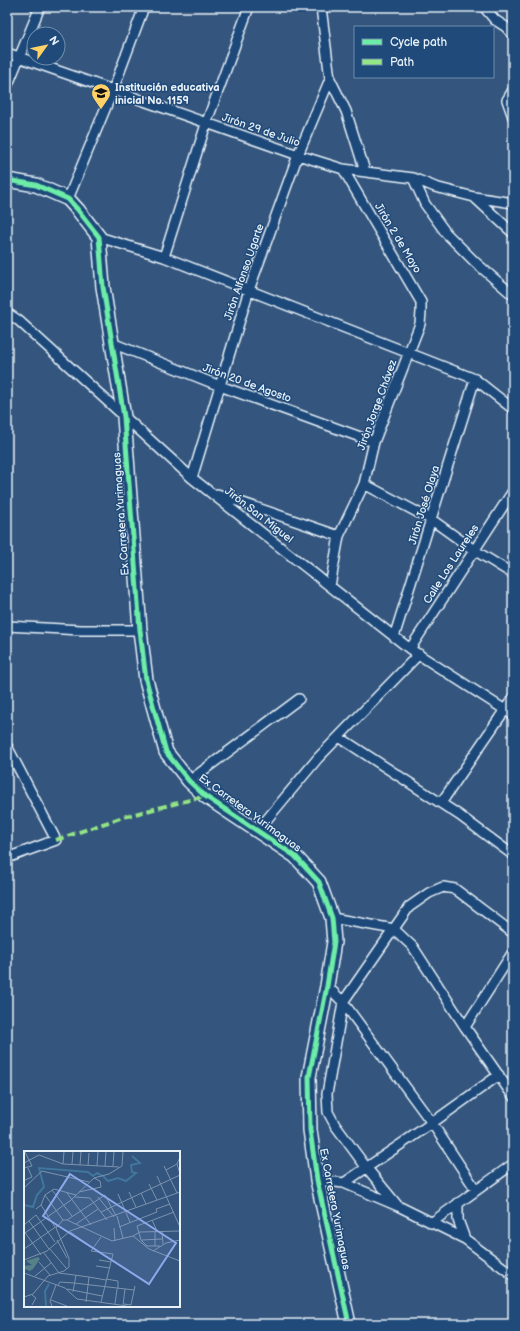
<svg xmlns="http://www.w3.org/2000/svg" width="520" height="1331" viewBox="0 0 520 1331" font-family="'Balsamiq Sans',sans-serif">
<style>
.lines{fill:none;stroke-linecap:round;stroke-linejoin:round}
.street-casing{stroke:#e8f1f8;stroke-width:12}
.secondary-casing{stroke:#e8f1f8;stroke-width:16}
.street{stroke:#1f4a7a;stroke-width:9}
.secondary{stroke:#1f4a7a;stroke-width:13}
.quiet{stroke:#94e586;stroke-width:4;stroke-dasharray:8 4;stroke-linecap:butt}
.cycleway-casing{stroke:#1f4a7a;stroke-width:8}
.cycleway{stroke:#6deda7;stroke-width:5}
.labels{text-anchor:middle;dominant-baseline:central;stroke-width:3;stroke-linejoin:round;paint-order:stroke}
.poi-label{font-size:11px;font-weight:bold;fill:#e8f1f8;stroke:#1f4a7a;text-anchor:start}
.street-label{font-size:11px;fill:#e8f1f8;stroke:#1f4a7a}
.inset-river{fill:none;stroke:#41769e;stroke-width:2}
.inset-road{fill:none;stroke:#7c93ae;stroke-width:1}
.view{fill:#8da8ea;fill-opacity:0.15;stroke:#8da8ea;stroke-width:2}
.inset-edge{fill:none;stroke:#e8f1f8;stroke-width:2}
</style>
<rect width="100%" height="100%" fill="#34557d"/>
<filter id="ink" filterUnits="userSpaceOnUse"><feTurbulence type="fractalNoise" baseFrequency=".025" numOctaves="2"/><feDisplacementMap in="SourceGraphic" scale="8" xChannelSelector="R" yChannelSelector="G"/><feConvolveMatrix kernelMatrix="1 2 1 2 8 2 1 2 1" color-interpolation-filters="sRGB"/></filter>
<g filter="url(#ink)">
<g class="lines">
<g class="street-casing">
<path id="street" d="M321,7L330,79L346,111L365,171
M484,7L495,20L506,27L513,35
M7,53L298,155L343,169L413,178L435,187L474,197L513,203
M7,87L40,7
M513,90L507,100L513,117
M413,178L425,204L446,233L475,262L513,295
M474,197L513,233
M68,199L113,90L144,7
M99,237L164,257L475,379L513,409
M164,257L206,124L249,7
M7,313L18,320L192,478L410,649L513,715
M112,343L220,386L374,442
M192,478L249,290L298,155L330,79
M364,484L432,520L474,550L513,574
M217,494L339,536
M330,586L339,536L364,484L374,442L420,324L421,312V302L343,169
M7,626L81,630H140
M394,637L475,379
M410,649L513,491
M339,737L459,815L513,855
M7,746L56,840L7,858
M189,781L299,699
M441,803L513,698
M258,830L318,758L419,654
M332,918L394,929L413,947L465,1027L513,1096
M327,986L343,1002L432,1123L476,1190
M465,1027L513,952
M317,1180L344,1183L398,1206L465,1239L513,1275
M344,1183L432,1123L499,1075
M458,1203V1220L465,1239
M398,1206L366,1167L335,1125L328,1112L327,1094L343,1002L409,907L429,893L443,887L455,889L513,933
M431,1223L513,1164"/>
</g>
<g class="secondary-casing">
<path id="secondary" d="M7,180L36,185L68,199L78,210L99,237L103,287L124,417L140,630L146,680L166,752L189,781L205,796L295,856L319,882L332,918L334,942L327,986L309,1077L310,1130L317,1180L349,1324"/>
</g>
<use href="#street" class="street"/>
<use href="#secondary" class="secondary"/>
<path class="quiet" d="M56,840L123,817L205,796"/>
<g class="cycleway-casing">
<path id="cycleway" d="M7,180L36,185L68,199L78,210L99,237L103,287L124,417L140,630L146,680L166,752L189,781L205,796L295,856L319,882L332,918L334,942L327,986L309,1077L310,1130L317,1180L349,1324"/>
</g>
<use href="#cycleway" class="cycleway"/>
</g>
</g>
<defs>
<g id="school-pin" transform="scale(1)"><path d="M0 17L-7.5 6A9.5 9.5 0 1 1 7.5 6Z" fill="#ffd166" stroke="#1f4a7a"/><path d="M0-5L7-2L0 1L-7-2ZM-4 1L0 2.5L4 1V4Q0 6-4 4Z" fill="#111"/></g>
</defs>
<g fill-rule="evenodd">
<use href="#school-pin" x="101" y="93"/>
</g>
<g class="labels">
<g class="poi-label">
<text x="115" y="87">Institución educativa<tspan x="115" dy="13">inicial No. 1159</tspan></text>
</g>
<g class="street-label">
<text transform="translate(261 130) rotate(19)">Jirón 29 de Julio</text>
<text transform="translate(398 238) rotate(59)">Jirón 2 de Mayo</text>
<text transform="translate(244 272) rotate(-71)">Jirón Alfonso Ugarte</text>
<text transform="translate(247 383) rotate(20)">Jirón 20 de Agosto</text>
<text transform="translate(377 405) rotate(-70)">Jirón Jorge Chávez</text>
<text transform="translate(424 505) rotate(-73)">Jirón José Olaya</text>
<text transform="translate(121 514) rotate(-94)">Ex Carretera Yurimaguas</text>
<text transform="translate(259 515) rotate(38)">Jirón San Miguel</text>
<text transform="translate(451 564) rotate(-57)">Calle Los Laureles</text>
<text transform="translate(250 813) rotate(36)">Ex Carretera Yurimaguas</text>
<text transform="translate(335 1209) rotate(79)">Ex Carretera Yurimaguas</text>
</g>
</g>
<g transform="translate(24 1151)">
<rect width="156" height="156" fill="#34557d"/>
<path d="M14,106L16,108L9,118L6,120L1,118L0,115L8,114L2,110Z" fill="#568189"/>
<path class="inset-river" d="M0,54L9,56L13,44L20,36L15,17L64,21L69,25L73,22L79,25L84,30L94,27L102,30L112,22L108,21L107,14L116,12L108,5M22,155L21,140L25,133"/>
<path class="inset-road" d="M156,6L153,13L156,23M0,12L15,4L39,13L95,16M39,13L40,1M48,13L49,1M56,14L57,1M64,15L65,2M73,15L74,1M81,15L82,1M89,15L90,1M140,15L153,42M0,17L8,15L1,1M142,19L153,13M133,25L156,76M1,29L8,26L4,17M125,33L133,49M0,37L18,20L65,31M28,39L48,65M55,41L77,36L76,30L70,27M105,41L112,56M43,42L67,74M117,42L122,53M94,43L106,71M21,44L39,69M51,46L66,47L83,69M74,46L90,66M17,54L31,76M12,58L17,54L21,44L30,38L52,44M77,61L156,24M93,65L99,87M43,69L81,44L92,65M128,69L133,80M5,70L25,98M52,73L74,58M0,74L12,64L31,91M95,76L133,61L132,58L146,53M90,77L91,90M0,80L17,104M45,80L69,97M131,80V95M138,80L139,93M1,82L47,49L70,27L85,23L98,15L99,1M109,85L116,81L156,80M77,86L67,100L89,103L77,151M33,89L43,107M118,89L138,88M136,95H123L117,89L113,75L150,61M0,98L33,75M26,98L43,118M129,100L142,92L156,89M20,102L35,122L65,126M0,109L23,100L46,80L156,41M75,109L87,111M15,111L26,124M72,115L86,117M0,122L41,137L53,148L103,155M11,125L27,112M82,128L94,130V138M34,134L36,131L50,132L110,139M43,138L78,145M49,141L52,124M0,146L9,143L24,125L40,120L45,116V107L32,77L39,69H43L88,90L109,85L125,98L156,110M27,149L43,155M62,151L65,126L82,129M91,153L93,138M100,153L107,154L111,135M8,154L12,147L8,144M99,154L101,138M28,155L26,150L32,134"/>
<path class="view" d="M46,23L152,92L125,133L19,65Z"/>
<rect width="156" height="156" class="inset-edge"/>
</g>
<rect width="520" height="1331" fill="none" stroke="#1f4a7a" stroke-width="24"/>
<rect x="12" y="12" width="496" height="1307" fill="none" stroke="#e8f1f8" stroke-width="1.5" filter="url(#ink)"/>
<rect x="354" y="26" width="140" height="52" fill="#1f4a7a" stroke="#6f8dac"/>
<rect x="362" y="39" width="20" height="6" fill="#6deda7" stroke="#6f8dac"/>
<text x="390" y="46" font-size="12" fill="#e8f1f8">Cycle path</text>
<rect x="362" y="59" width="20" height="6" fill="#94e586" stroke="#6f8dac"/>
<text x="390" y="66" font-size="12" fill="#e8f1f8">Path</text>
<g transform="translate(46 46) rotate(57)"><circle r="19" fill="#1f4a7a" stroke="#6f8dac"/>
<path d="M0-3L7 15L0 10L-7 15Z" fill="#ffd166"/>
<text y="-6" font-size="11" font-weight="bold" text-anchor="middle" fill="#e8f1f8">N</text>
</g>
</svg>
